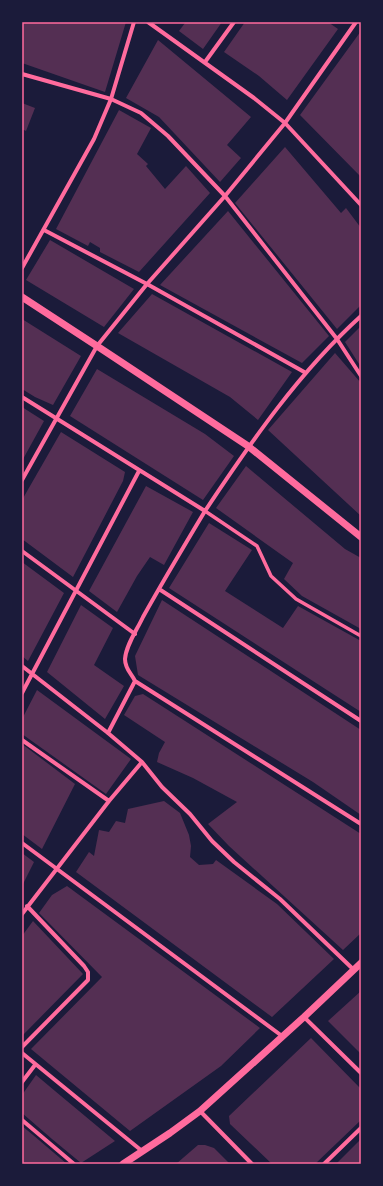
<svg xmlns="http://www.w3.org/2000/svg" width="383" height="1186" viewBox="0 0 383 1186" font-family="'Noto Sans',sans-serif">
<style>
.building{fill:#542f53}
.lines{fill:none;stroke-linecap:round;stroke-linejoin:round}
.pedestrian{stroke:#ff6b9d;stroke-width:3.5}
.minor{stroke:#ff6b9d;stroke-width:4}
.tertiary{stroke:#ff6b9d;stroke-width:7}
.neatline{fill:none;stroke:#ff6b9d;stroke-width:1.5}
</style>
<rect width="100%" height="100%" fill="#1b1b3a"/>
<path class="building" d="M22,22H126L105,92L22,63Z
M183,22H222L203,49L179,31L185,23Z
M245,22H328L338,29L287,100L259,76L224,52Z
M361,31V177L300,115Z
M158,40L251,117L227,145L241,158L220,182L159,117L126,98Z
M22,103L35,108L26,131L22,129Z
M119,110L151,128L137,154L148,164L146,166L165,189L186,166L210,193L139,272L100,252V248L90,242L88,246L56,229Z
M285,147L341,213L346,208L361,228V305L337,329L235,203Z
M228,211L329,336L302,363L160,285Z
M50,240L134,289L104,327L26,280Z
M152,294L292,372L258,420L230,397L118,333Z
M22,319L81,356L53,405L35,397L22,389Z
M361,326V367L345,342Z
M335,353L361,383V516L268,430Z
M97,369L205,434L234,456L203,500L70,416Z
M22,407L44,421L22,461Z
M61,432L125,472L123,481L73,577L22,539V500Z
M246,466L345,549L361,558V629L302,596L284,579L293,563L216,508Z
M146,486L193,512L164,565L150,557L137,576L117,612L89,591Z
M209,523L252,550L225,591L283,628L298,606L361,641V712L169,588Z
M22,562L64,593L28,661L22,656Z
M162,600L361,730V815L313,782L138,675L135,656Z
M81,605L113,628L94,665L124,686L105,719L47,672Z
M37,690L131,759L106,794L22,734V719Z
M143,694L361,834V933L343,950L229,846L208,824L237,802L193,778L157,762L159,753L165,742L124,715L135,696Z
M22,744L75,784L42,849L22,834Z
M164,801L180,813L189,835L191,846L190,857L199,865L213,864L216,860L277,904L334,959L272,1017L76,872L89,852L94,856L99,830L109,832L116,821L125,823L128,809Z
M22,853L34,862L22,886Z
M67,886L260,1028L221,1066L130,1131L31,1049L102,977L39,913L52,895Z
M33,921L83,974L22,1036V936Z
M361,991V1054L328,1021Z
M311,1038L361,1089V1120L315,1164H272L230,1124L229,1116Z
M36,1075L55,1091L115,1141L81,1163L52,1139L22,1113V1095Z
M22,1126L33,1135L67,1164H22Z
M361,1139V1164H336Z
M198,1145H205L214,1148L230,1164H176Z"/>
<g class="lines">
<path class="pedestrian" d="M205,511L257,546L271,576L296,599L361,636"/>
<path class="minor" d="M148,22L254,98L285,123L361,205
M205,62L234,22
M22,74L111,99L141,113L168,136L225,196L337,339L361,376
M44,230L147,284L306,373
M22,268L94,139L111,99L134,22
M22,397L205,511C251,442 299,372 361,316
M22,480L97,346L147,284L225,196L285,123L356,22
M22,551L135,634
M159,589L361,721
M22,666L108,733L142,762L162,787L190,814L212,841L234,862L280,899L354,970
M135,681L361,824
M22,693L139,471
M108,733L135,681C131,673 125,669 125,659C126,645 137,630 143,617C163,581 184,546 205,511
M22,740L109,801
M22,843L282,1036
M22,914L109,801L142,762
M304,1017L361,1073
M22,1047L88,980V972L84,966L27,906
M22,1053L142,1151
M22,1082L35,1065
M200,1111L252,1164
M22,1120L74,1164
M324,1164L361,1128"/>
<path class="tertiary" d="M22,297L97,346L248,446L361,537
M123,1164L170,1133L200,1111L304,1017L361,963"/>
</g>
<rect width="383" height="1186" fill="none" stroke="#1b1b3a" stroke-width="46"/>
<rect x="23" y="23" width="337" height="1140" class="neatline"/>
</svg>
